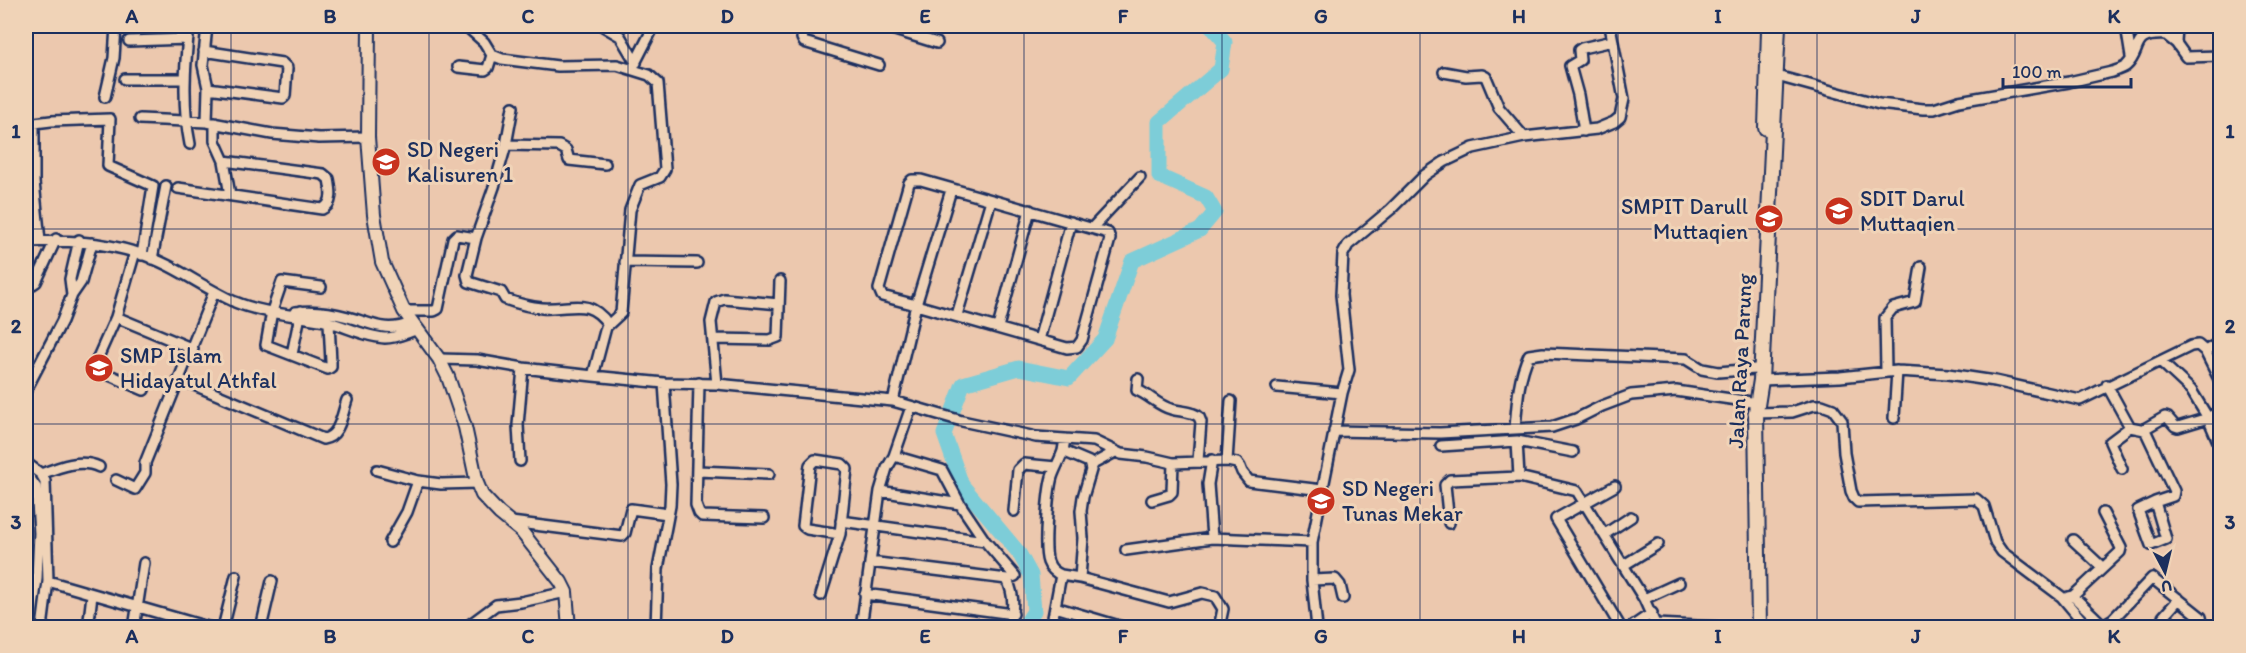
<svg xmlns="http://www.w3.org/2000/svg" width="2246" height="653" viewBox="0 0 2246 653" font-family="Itim,sans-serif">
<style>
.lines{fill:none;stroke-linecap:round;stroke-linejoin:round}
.river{stroke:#7dcdd8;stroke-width:15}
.minor-casing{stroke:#1b2f5e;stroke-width:14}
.major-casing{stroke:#1b2f5e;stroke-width:16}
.highway-casing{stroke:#1b2f5e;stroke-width:18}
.minor{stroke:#f0d3b7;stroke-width:9}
.major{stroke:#f0d3b7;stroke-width:12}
.highway{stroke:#f0d3b7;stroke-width:14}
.grid{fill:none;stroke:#1b2f5e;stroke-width:1.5;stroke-opacity:0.55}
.labels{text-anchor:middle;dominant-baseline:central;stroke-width:6;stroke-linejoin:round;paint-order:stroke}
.poi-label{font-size:22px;fill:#1b2f5e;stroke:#f0d3b7;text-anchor:start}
.street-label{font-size:22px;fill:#1b2f5e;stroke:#f0d3b7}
.neatline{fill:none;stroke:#1b2f5e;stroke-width:2}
.grid-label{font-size:20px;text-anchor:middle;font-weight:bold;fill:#1b2f5e}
</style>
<rect width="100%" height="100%" fill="#ecc8ae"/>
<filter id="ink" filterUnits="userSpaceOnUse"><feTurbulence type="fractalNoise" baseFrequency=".0167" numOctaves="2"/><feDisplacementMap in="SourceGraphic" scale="12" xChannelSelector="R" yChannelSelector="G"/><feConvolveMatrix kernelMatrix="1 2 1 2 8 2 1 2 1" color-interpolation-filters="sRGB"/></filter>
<g filter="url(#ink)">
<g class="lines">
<path class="river" d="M1023,628L1034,611L1031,575L1019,553L962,485L944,434L963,384L1019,368L1069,378L1105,339L1132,261L1200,230L1215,212L1206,197L1159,176V122L1221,69L1225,42L1211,26"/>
<g class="minor-casing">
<path id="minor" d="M189,26C185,65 182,105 190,144
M466,26L484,42L492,55L502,59L558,66L617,65L649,75L658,83L665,169L660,177L640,185L630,210L621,313L606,327L593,376
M603,26L620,36L636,63
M805,26L802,38L804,42L879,65
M882,26L937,43
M2126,26L2131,57
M129,41L188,39
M2176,43L2177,26
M204,51L282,63L287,68L285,96L283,98L208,88
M458,67L485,70L488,68L492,55
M633,67L654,26
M1444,72L1466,76L1482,75L1486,77L1499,108L1524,137
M1777,76L1879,104L1923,109H1934L1959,101L2069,82L2112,72C2117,70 2122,69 2126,66C2143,51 2129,33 2166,35L2176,43L2186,57L2220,56
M125,79H184
M105,97L114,58L116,26
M140,119L207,122L272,134L319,138L368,137
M207,122L208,88L203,65L207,26
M215,123V141L224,161L230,195
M26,124L51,121L110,119L108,166L153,186L142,255
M34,124V182L40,241
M1584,131L1578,95L1570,66L1580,60L1579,50L1582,48L1613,41
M506,145L513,107
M178,188L322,209C334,204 331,190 329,179L323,174L224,161
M1092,228L1140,177
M476,238L467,275L469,282L501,292L505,299C516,303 530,307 542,308C571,310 588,296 608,324
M26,242C66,240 98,241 138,253C173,264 202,287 235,302C264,314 298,315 329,322C347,327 366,337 385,338C396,338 406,333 416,330
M135,252L116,317L95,364L98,370L144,390
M152,259L166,186
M625,262L697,263
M26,284L30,286L36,282L56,239
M321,287L282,282L272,311L266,345L328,369L331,367V362L329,323
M72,295L70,279L79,240
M404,311H434L438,309L453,239L457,235L476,238L494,187L506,145L559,146L566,150L569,160L605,164
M295,312C312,310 331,312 348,317C374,324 384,333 412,323
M957,315L991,200
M116,317L193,349
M998,327L1030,210
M714,339L770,340L778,337L780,281
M1039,340L1071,222
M2205,351L2220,342
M292,354L301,311
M439,359L477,360L523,368L593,376L664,383L717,384L893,401L962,421L1036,437L1094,441L1121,454L1147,457L1173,463L1227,461L1237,463L1240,467L1242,472L1249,481L1322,490
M2160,361L2191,390L2208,418L2220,411
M1886,372L1885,318L1893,308L1915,302L1921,267
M180,379L323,439C340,437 342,414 347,400
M1138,379L1137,390C1149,395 1159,406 1171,409C1181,412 1192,411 1199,417L1201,422L1198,461
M1761,380L1840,377L1897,371L1948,374L1995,381L2080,400L2191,346L2198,345L2205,351L2220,381
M699,383L696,505L699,513L702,516L764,518
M717,384L711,322L716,302L724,299L779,304
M2107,385L2130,427L2145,430L2174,491L2173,496L2155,502
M1277,387L1342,393
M26,390L62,321L72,295L81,282L92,243
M893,401L916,305L1067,348L1077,347L1082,340L1110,239L1108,233L921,180H912L909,183L879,289L882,296L916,305L951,190
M1753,413L1792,412L1814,405H1822L1833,409L1842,421L1844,453L1851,491L1854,498L1858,502L1976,499L1984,506L1995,542L2002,552L2062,597L2088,628
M1894,418L1897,371
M1515,429C1517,405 1518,378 1529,355L1543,353L1686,359L1702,369L1718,372L1755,369
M2144,429L2165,417L2168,418L2175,426L2178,427L2208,418L2220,446
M1334,431L1440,433L1552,427L1576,419L1602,406L1631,395L1676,391L1751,402
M1517,441L1519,477
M1441,446L1517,441L1573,452
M1212,460L1208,484L1212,538
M520,461L518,425L523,368
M1227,461L1231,401
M26,463L41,474L45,481L48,581L42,628
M1091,465L1115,452
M2122,469L2110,442L2130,427
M377,470L418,481
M698,471L769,474
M26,473L36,487L39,533L37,579L30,628
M41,474C59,467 81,458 99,467
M116,480L135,489L145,473V463L214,292
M1615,486L1556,519L1621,628
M880,491L960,504
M1152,500L1169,495L1172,492L1173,463
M2155,502L2166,539L2151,545L2138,510Z
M1014,511L1018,470L1024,464L1056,467
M841,521L985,541
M511,522L622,536L625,533L631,509L668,514
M1449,523L1445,485L1450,480L1519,477L1577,491L1644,599L1657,628
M1605,534L1631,517
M2073,540L2102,567
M390,542L407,512L418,481L441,484L477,483
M1126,550L1212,538L1312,542
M870,562L1007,579L1015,576L985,541L960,504L942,470L894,456
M1624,565L1658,544
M1061,575C1056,573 1050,568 1048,562C1043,549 1048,491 1052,477C1055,468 1060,460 1063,451
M1080,578L1169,602L1202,593L1215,596L1223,609L1219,628
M1007,579C1015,597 1014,610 1008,628
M1312,580L1335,579L1340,585L1343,598
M48,581L211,628
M865,594L1013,614
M821,595L840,534L847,469L842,464L815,460L810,465L803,526L807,529L840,534
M2073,596L2103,625L2113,619L2152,578L2201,617L2202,622L2197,628
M2068,597L2073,596L2120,552L2121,548L2103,513
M1644,599L1679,583
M1055,607L1126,628
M2163,617L2179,599
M1656,624L1739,628
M88,628L92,595
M134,628L144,563
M223,628L236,576
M261,628L272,581
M465,628L496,605L521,602L566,592
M656,628L658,569L670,506L671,484L664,383
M861,628L880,491L887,468L894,456L911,407
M1051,628L1061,575L1080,578L1083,538L1081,511L1083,497L1091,470L1089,462L1063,451L1065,439
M1317,628L1312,580V542L1342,393L1349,370L1341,295L1343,254L1348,245L1391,209L1425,175L1444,162L1473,148L1524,137L1597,129L1614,122L1620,117L1624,99L1610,26
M1630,628L1652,613"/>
</g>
<g class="major-casing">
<path id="major" d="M369,26L368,137L374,215L382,262L404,311L439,359L448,377L465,427L477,483L482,495L499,513L521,531L561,582L566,592L569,628"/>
</g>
<g class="highway-casing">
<path id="highway" d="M1766,128L1769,30
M1759,628L1756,412L1761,380L1778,26"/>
</g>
<use href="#minor" class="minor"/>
<use href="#major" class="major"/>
<use href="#highway" class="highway"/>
</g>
</g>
<path class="grid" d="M231,26V628M429,26V628M628,26V628M826,26V628M1024,26V628M1222,26V628M1420,26V628M1618,26V628M1817,26V628M2015,26V628M26,229H2220M26,424H2220"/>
<defs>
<g id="school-disc" transform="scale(1.5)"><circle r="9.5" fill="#c8321e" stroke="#f0d3b7"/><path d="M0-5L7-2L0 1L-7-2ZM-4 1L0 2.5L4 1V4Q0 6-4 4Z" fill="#fff"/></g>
</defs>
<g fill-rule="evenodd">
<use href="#school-disc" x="386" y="162"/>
<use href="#school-disc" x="1839" y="211"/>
<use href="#school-disc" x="1769" y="219"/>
<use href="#school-disc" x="99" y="368"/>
<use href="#school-disc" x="1321" y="501"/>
</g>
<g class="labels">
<g class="poi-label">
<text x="407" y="149">SD Negeri<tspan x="407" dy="25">Kalisuren 1</tspan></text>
<text x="1860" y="198">SDIT Darul<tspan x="1860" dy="25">Muttaqien</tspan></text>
<text x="1748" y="206" text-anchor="end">SMPIT Darull<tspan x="1748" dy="25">Muttaqien</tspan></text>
<text x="120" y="355">SMP Islam<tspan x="120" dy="25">Hidayatul Athfal</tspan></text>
<text x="1342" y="488">SD Negeri<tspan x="1342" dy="25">Tunas Mekar</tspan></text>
</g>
<g class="street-label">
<text transform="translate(1740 361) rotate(-87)">Jalan Raya Parung</text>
</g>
</g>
<rect width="2246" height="653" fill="none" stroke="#f0d3b7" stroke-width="66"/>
<g transform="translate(2165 572) rotate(173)" stroke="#f0d3b7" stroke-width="4.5" paint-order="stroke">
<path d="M0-4.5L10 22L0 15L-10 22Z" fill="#1b2f5e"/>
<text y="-9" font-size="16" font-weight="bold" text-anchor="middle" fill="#1b2f5e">U</text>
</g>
<path d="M2003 78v9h128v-9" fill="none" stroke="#1b2f5e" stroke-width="3"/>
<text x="2012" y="78" font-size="18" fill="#1b2f5e" stroke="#f0d3b7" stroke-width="4.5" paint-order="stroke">100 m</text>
<rect x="33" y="33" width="2180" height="587" class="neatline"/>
<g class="grid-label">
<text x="132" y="23">A</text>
<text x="330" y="23">B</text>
<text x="528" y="23">C</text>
<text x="727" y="23">D</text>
<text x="925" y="23">E</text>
<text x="1123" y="23">F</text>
<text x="1321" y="23">G</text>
<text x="1519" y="23">H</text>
<text x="1718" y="23">I</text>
<text x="1916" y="23">J</text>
<text x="2114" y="23">K</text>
<text x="16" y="138">1</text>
<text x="2230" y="138">1</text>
<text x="16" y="333">2</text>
<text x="2230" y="333">2</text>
<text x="16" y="529">3</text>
<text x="2230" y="529">3</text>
<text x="132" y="643">A</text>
<text x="330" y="643">B</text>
<text x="528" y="643">C</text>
<text x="727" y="643">D</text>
<text x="925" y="643">E</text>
<text x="1123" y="643">F</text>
<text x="1321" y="643">G</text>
<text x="1519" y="643">H</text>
<text x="1718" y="643">I</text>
<text x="1916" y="643">J</text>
<text x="2114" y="643">K</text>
</g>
</svg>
